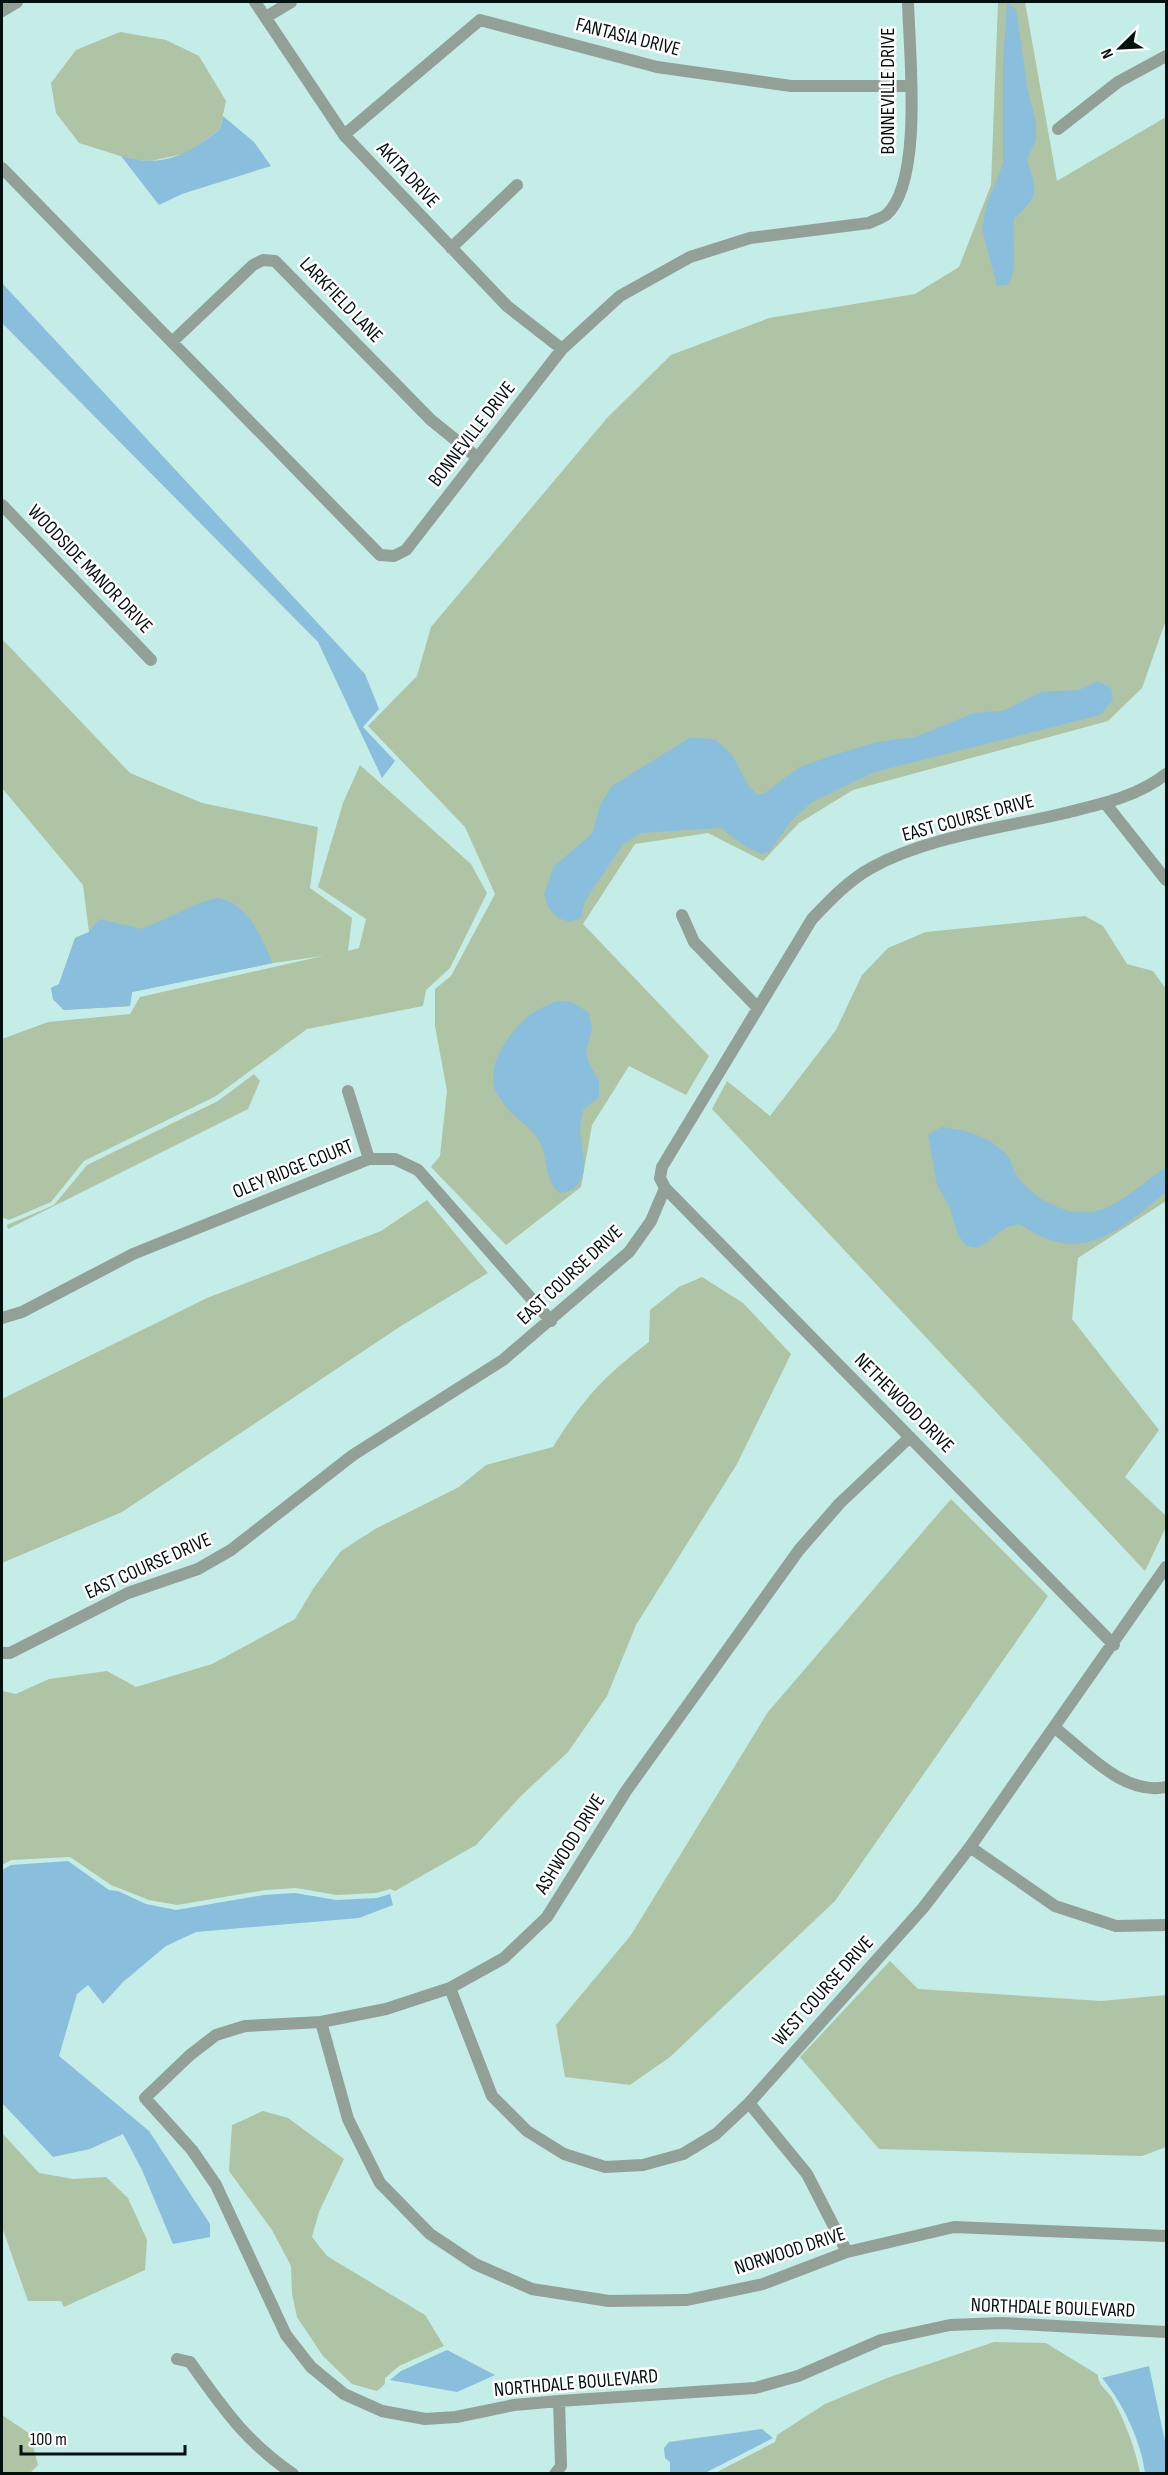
<svg xmlns="http://www.w3.org/2000/svg" width="1168" height="2475" viewBox="0 0 1168 2475" font-family="'Sofia Sans Condensed',sans-serif">
<style>
.green{fill:#afc3a5}
.water{fill:#8abedd}
.lines{fill:none;stroke-linecap:round;stroke-linejoin:round}
.minor{stroke:#92a098;stroke-width:12}
.labels{text-anchor:middle;dominant-baseline:central;stroke-width:5;stroke-linejoin:round;paint-order:stroke}
.street-label{font-size:20px;fill:#03110f;stroke:#fff}
</style>
<rect width="100%" height="100%" fill="#c3ede6"/>
<path class="green" d="M998,2H1025L1057,181L1166,117V620L1142,688L1108,721L853,790L799,823L763,861L708,833L635,844L583,924L709,1056L686,1095L629,1066L592,1125L581,1187L506,1245L431,1167L440,1156L447,1091L435,1026V989L451,976L495,894L465,827L368,726L417,676L431,627L607,418L671,355L769,318L915,294L959,267L991,185Z
M120,32L166,40L199,56L226,101L220,129L188,153L151,161L133,160L79,143L56,113L51,83L76,50Z
M2,639L130,773L202,803L318,827L310,888L352,918L348,951L359,948L366,919L318,887L343,803L360,765L471,864L487,893L450,968L426,990L423,1006L307,1029L216,1096L84,1161L51,1202L9,1220L2,1217V1039L48,1022L130,1014L140,997L323,956L273,963L132,992L130,1006L64,1010L53,999L51,988L59,984L75,938L89,932L83,885L2,788Z
M1085,916L1103,926L1127,964L1153,971L1166,989V1201L1078,1258L1072,1319L1159,1430L1125,1477L1166,1516V1527L1145,1571L712,1109L727,1081L770,1116L836,1030L862,975L888,948L926,932Z
M254,1074L260,1081L248,1109L8,1229L7,1225L54,1205L87,1165L218,1101Z
M427,1200L488,1273L401,1326L122,1512L2,1563V1399L207,1298L381,1231Z
M702,1277L743,1303L791,1354L737,1464L636,1625L607,1696L568,1752L521,1796L476,1845L395,1891L390,1889L376,1893L337,1895L296,1888L265,1890L177,1905L149,1900L111,1885L70,1857L11,1860L2,1865V1691L16,1694L49,1679L107,1671L136,1687L212,1664L295,1619L313,1589L341,1551L377,1528L459,1487L486,1465L553,1447C583,1399 604,1376 649,1342L650,1310L679,1287Z
M951,1499L1048,1596L835,1901L670,2057L630,2085L565,2077L556,2025L631,1935L768,1712Z
M890,1961L918,1989L1101,2001L1166,1995V2147L1142,2156L879,2149L800,2057Z
M263,2111L288,2118L344,2159L319,2212L312,2237L327,2256L425,2315L444,2346L399,2366L385,2378V2384L377,2391L352,2384L323,2356L297,2317L292,2294L291,2266L272,2230L229,2171L232,2125Z
M2,2133L39,2173L73,2179L106,2177L128,2198L147,2240L145,2270L64,2307L61,2301H28L2,2227Z
M994,2342L1046,2343L1098,2375C1097,2384 1107,2390 1112,2398C1123,2416 1137,2453 1140,2473H715L775,2442L777,2435L825,2404L887,2378Z
M2,2415L30,2434L38,2465L30,2473H2Z"/>
<path class="water" d="M1007,3L1016,9L1028,91L1036,122V140L1027,159C1037,193 1040,194 1014,219C1011,244 1019,260 1009,284L997,286L982,229L986,206L1003,164V64Z
M223,116L254,142L271,166L182,194L159,205L121,156C162,169 189,154 220,129Z
M2,283L365,674L379,709L363,727L395,761L382,778L318,642L2,323Z
M1097,681L1111,688L1113,700L1100,715L874,772L812,802L791,821L770,851L762,854L748,848L720,828L641,833L623,844L585,901L581,918L570,922L558,918L548,907L544,894L554,866L592,834L600,805L612,786L691,737L716,740L733,756L746,782L757,795L765,793L798,768L830,756L878,742L915,737L974,713L1003,711L1041,692L1079,690Z
M217,898C248,902 261,938 273,963L132,992L130,1006L64,1010L53,999L51,988L59,984L75,938L89,932L99,919L142,929L202,902Z
M556,1001L572,1002L589,1013L592,1030L586,1050L588,1061L599,1081V1097L583,1110C582,1116 580,1123 580,1129C580,1152 597,1187 560,1193C545,1182 548,1163 542,1147C536,1130 519,1122 508,1109C504,1104 498,1096 495,1090C485,1065 512,1028 531,1014C538,1009 548,1005 556,1001Z
M941,1127C965,1130 986,1135 1004,1152C1011,1157 1012,1169 1017,1176C1037,1203 1077,1223 1110,1206C1130,1196 1148,1179 1166,1167V1192C1133,1218 1095,1258 1048,1239C1038,1236 1028,1229 1019,1224L1007,1227L978,1248L966,1246L958,1235L949,1206L937,1185L928,1135Z
M68,1861L109,1890L118,1891L146,1904L176,1910L264,1895L295,1893L336,1900L377,1898L390,1894L393,1905L359,1918L196,1932L166,1946L123,1982L103,2004L88,1985L77,1994L59,2056L149,2131L210,2224V2237L173,2244L142,2170L123,2134L90,2149L53,2157L2,2103V1870L11,1865Z
M447,2350L495,2375L457,2392L390,2380L401,2371Z
M1149,2366L1166,2446V2473H1145C1141,2441 1123,2403 1102,2378Z
M762,2429L773,2438L705,2473H670V2462L665,2458L664,2448L669,2442Z"/>
<g class="lines">
<path class="minor" d="M255,2L344,135L507,306L562,349
M2,11L17,2
M266,17L291,2
M1058,129L1118,82L1166,56
M344,135L480,20L657,67L791,86H911
M2,168L380,555L394,556L406,550L562,349L620,296L690,257L750,238L869,223C874,220 882,218 886,215C924,182 909,49 908,2
M451,248L517,185
M172,342L253,265L263,260L275,261L431,420L478,458
M2,505L151,660
M1105,803L1166,880
M682,915L694,942L757,1007
M348,1091L369,1159
M665,1188L1114,1645
M2,1318L22,1312L133,1254L369,1159H395L418,1170L551,1321
M910,1437L840,1503L799,1550L626,1791L547,1917L504,1958L450,1988L386,2009L321,2022L245,2026L216,2035L190,2055L145,2098L192,2150L216,2185L286,2335L311,2367L344,2394L382,2411L425,2419L456,2417L514,2405L559,2401L755,2388L798,2376L881,2340L950,2325L1002,2323L1166,2332
M2,1653H10L128,1593L198,1569L231,1550L353,1455L503,1360L629,1252L651,1221L665,1188L660,1178L662,1167L812,919C830,900 848,881 871,868C927,837 1002,828 1065,813C1101,804 1137,797 1166,774
M1055,1728C1086,1752 1124,1796 1166,1787
M970,1847L1055,1906L1116,1926L1166,1925
M450,1988L492,2096L527,2131L564,2154L605,2167L643,2165L683,2154L716,2134L749,2103L923,1908L970,1847L1166,1567
M321,2022L348,2119L380,2183L430,2234L475,2264L532,2289L609,2301L687,2300L763,2284L847,2252L954,2227L1166,2236
M749,2103L807,2174L847,2252
M177,2359L190,2362C224,2409 244,2440 293,2474
M555,2474L561,2466L559,2401"/>
</g>
<g class="labels">
<g class="street-label">
<text transform="translate(628 37) rotate(14)">FANTASIA DRIVE</text>
<text transform="translate(888 91) rotate(-90)">BONNEVILLE DRIVE</text>
<text transform="translate(408 175) rotate(47)">AKITA DRIVE</text>
<text transform="translate(341 300) rotate(46)">LARKFIELD LANE</text>
<text transform="translate(472 434) rotate(-52)">BONNEVILLE DRIVE</text>
<text transform="translate(90 569) rotate(46)">WOODSIDE MANOR DRIVE</text>
<text transform="translate(968 818) rotate(-15)">EAST COURSE DRIVE</text>
<text transform="translate(293 1169) rotate(-22)">OLEY RIDGE COURT</text>
<text transform="translate(570 1275) rotate(-43)">EAST COURSE DRIVE</text>
<text transform="translate(904 1403) rotate(45)">NETHEWOOD DRIVE</text>
<text transform="translate(148 1566) rotate(-24)">EAST COURSE DRIVE</text>
<text transform="translate(570 1844) rotate(-58)">ASHWOOD DRIVE</text>
<text transform="translate(823 1991) rotate(-48)">WEST COURSE DRIVE</text>
<text transform="translate(790 2251) rotate(-18)">NORWOOD DRIVE</text>
<text transform="translate(1053 2308) rotate(2)">NORTHDALE BOULEVARD</text>
<text transform="translate(576 2383) rotate(-5)">NORTHDALE BOULEVARD</text>
</g>
</g>
<rect width="1168" height="2475" fill="none" stroke="#03110f" stroke-width="6"/>
<g transform="translate(1120 48) rotate(246)" stroke="#ffffff" stroke-width="4.5" paint-order="stroke">
<path d="M0-4.5L10 22L0 15L-10 22Z" fill="#03110f"/>
<text y="-9" font-size="16" font-weight="bold" text-anchor="middle" fill="#03110f">N</text>
</g>
<path d="M21 2445v9h164v-9" fill="none" stroke="#03110f" stroke-width="3"/>
<text x="30" y="2445" font-size="18" fill="#03110f" stroke="#ffffff" stroke-width="4.5" paint-order="stroke">100 m</text>
</svg>
